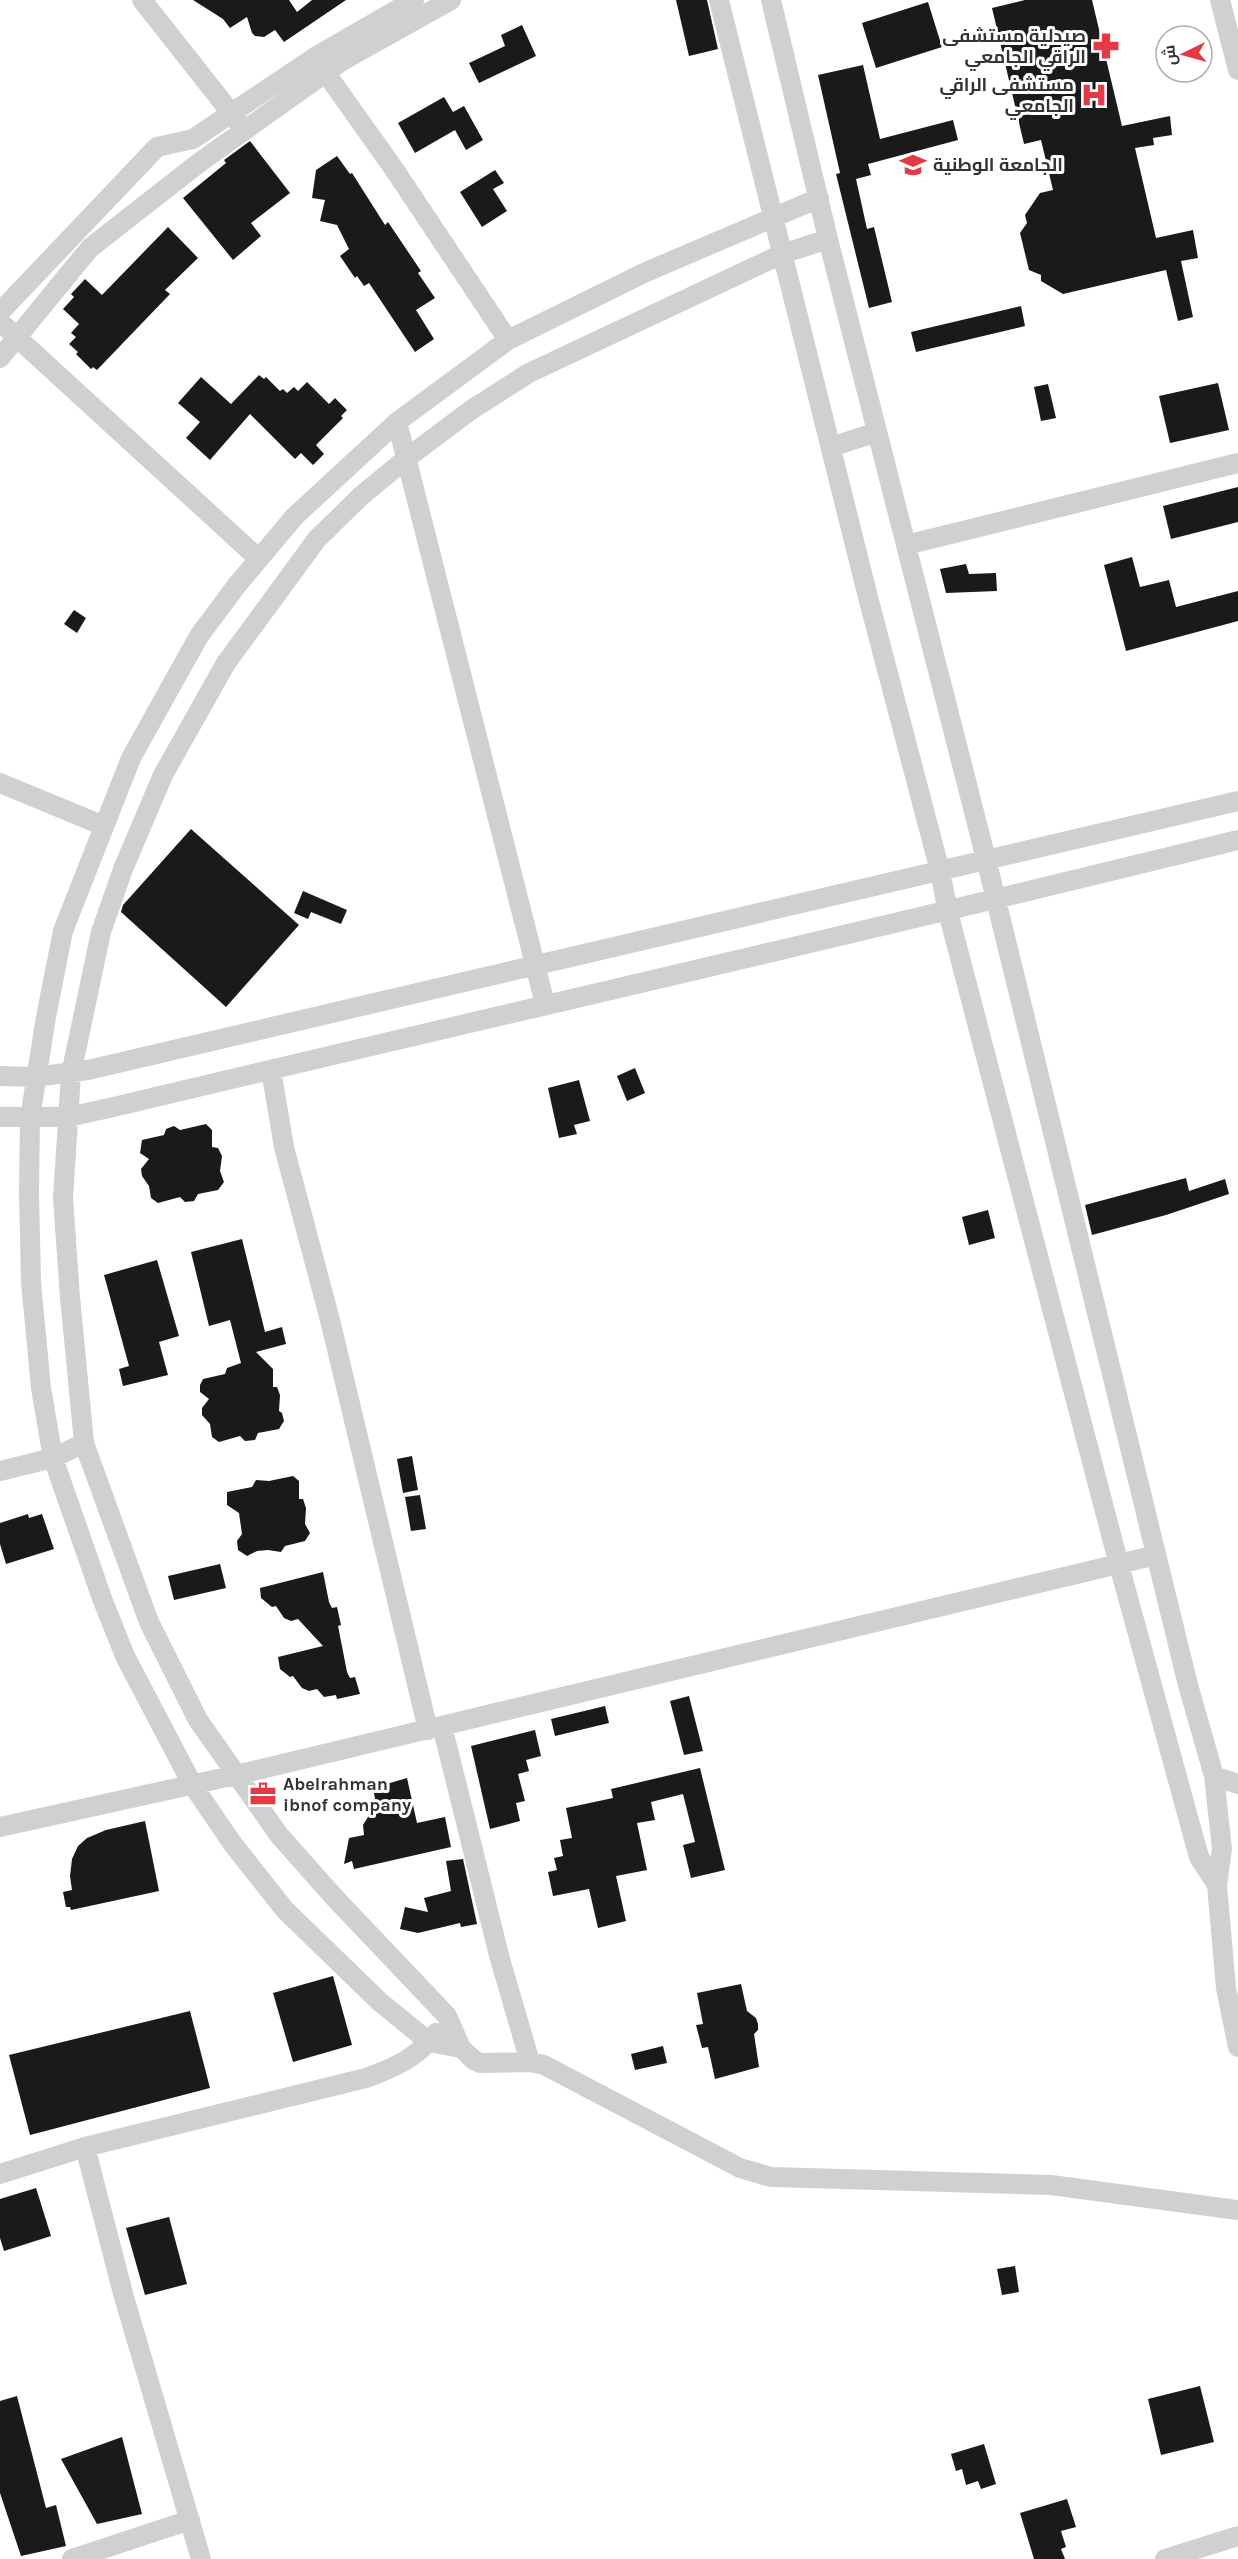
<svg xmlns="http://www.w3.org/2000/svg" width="1238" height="2559" viewBox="0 0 1238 2559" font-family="Karla,Cairo,sans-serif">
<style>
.building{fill:#1a1a1a}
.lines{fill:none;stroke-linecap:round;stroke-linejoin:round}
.minor{stroke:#d0d0d0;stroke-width:20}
.labels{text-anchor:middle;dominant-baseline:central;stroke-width:6;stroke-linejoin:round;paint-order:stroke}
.poi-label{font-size:18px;font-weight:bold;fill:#333;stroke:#fff;text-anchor:end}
</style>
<rect width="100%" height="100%" fill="#fff"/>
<path class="building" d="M193,0H289L297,12L312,0H346L284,42L275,30L264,37L255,36L252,33L247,17L230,28L223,19Z
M676,0H707L718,49L689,56Z
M1025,0H1092L1122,126L1170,116L1172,135L1153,138L1154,145L1135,148L1156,238L1193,230L1198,258L1181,261L1193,317L1178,321L1166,270L1063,294L1041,281V275L1029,270L1020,233L1027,223L1025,215L1040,193L1053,190L1041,140L1024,144L992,8Z
M928,2L942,47L876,68L862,23Z
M522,25L536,56L479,83L469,63L505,46L501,35Z
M863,65L880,139L953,120L958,140L868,164L871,175L856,179L867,229L874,227L892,302L869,308L836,174L840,173L818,75Z
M444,97L453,112L464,106L483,140L466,150L455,130L415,153L398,123Z
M250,141L290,193L251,223L261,236L233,260L183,198L226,163L224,160Z
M337,156L350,174L352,173L385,225L388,222L421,271L418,273L435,298L416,310L434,339L415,352L369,283L364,286L357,276L355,278L340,256L349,249L337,225L320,221L325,200L312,198L316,170Z
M495,170L504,183L493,189L507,211L482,227L460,192Z
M168,227L198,258L165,290L170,294L97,370L93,367L91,369L76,354L78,352L69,344L76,337L71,333L79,324L63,309L74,297L71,294L85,279L102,295Z
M1021,306L1025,326L916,352L911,332Z
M259,375L264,379L266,377L280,391L283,389L287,393L294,387L298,391L307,382L329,404L335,398L347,410L341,416L343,418L316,445L324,454L313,465L301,453L295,459L250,414L210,460L186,438L200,422L178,403L201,377L231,404Z
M1218,383L1229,430L1170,443L1159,396Z
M1048,384L1056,418L1041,421L1034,387Z
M1238,487V522L1171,539L1163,506Z
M1132,557L1140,587L1169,580L1176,607L1238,591V621L1126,651L1104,565Z
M966,564L969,574L996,573L997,591L946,593L940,569Z
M74,610L86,618L77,633L64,624Z
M191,829L299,925L226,1007L121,912L123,905Z
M303,891L347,910L341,924L311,912L308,919L294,913Z
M635,1068L645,1093L627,1101L617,1076Z
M579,1080L590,1121L574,1125L577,1134L559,1138L548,1088Z
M206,1124L212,1130V1147L218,1148L222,1156L220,1171L224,1182L218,1190L198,1194L194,1201L185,1202L180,1197L158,1203L151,1198L149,1186L142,1176L141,1169L149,1159L140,1153L142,1140L164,1135L166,1129L174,1126L180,1130Z
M1186,1178L1189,1191L1225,1179L1229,1194L1166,1215L1092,1235L1085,1205Z
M988,1210L995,1238L969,1245L962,1217Z
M242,1239L265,1332L282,1327L286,1344L256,1352L273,1369V1387H277L280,1395L279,1411L282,1413L284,1421L279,1429L258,1433L255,1440L245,1441L240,1436L219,1442L212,1437L210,1424L202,1415V1408L209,1399L200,1392V1385L203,1379L225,1374L227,1368L241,1363L230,1320L209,1326L191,1252Z
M157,1260L179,1336L159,1342L168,1375L123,1386L119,1369L129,1366L104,1275Z
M412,1456L418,1490L403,1493L397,1459Z
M293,1476L299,1481V1499H303L306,1508L305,1524L310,1533L305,1541L285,1546L281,1552L268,1550L257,1551L247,1556L238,1550L237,1541L242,1534L239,1513L227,1505V1492L252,1487L256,1480L269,1481Z
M420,1495L426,1529L411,1531L405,1497Z
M28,1514L29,1518L42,1514L54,1549L6,1564L0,1544V1523Z
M220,1564L226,1588L174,1600L168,1576Z
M323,1572L329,1602L332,1608L337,1607L341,1625L338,1626L347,1672L350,1678L355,1677L360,1694L337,1699L336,1695L324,1697L317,1689L309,1691L302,1688L293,1676L290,1677L280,1669L278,1657L323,1646L298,1619L291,1621L284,1618L276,1606L272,1607L261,1598L260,1588Z
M689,1696L703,1751L684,1755L670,1701Z
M605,1706L609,1723L555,1736L551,1719Z
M535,1730L541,1756L526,1760L529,1771L518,1774L525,1801L516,1803L520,1821L490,1829L471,1746Z
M700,1768L725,1870L691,1878L683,1845L695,1842L683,1794L651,1802L655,1820L637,1823L647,1870L616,1876L626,1921L598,1928L589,1889L553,1896L548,1872L557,1870L554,1858L563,1856L560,1840L572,1838L566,1808L613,1798L611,1789Z
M407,1778L417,1823L445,1817L451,1847L354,1869L352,1861L344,1864L349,1838L364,1835L363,1825L376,1804L373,1788Z
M145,1821L159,1891L71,1910L70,1907H66L63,1892L72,1890L70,1876L72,1859L78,1846L87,1838L106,1830Z
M463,1859L477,1924L461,1927L460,1923L418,1933L400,1929L405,1907L428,1912L424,1898L451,1891L446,1861Z
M333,1976L352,2045L293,2062L273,1993Z
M741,1984L747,2011L756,2018L758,2024V2030L754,2034L759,2067L715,2079L708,2047L702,2048L696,2025L703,2024L697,1993Z
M190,2011L210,2088L30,2135L9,2055Z
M663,2046L667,2063L635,2070L631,2054Z
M36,2188L51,2236L4,2251L0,2238V2199Z
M169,2217L187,2284L145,2295L126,2228Z
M1015,2266L1019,2292L1002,2295L997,2269Z
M1200,2386L1214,2442L1161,2455L1148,2399Z
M17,2396L46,2508L56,2505L66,2546L21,2556L0,2493V2401Z
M122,2437L142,2514L97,2524L61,2459Z
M984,2444L996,2484L981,2489L978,2481L966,2485L962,2469L956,2471L951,2454Z
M1067,2499L1076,2527L1061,2531L1066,2547L1061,2549L1065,2559H1034L1020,2513Z"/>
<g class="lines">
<path class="minor" d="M142,0L239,123
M719,0L869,601L940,871L948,912L1119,1565L1199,1857L1217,1885
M771,0L828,239L986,859L1188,1685L1214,1776L1222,1849L1217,1885L1226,1988L1238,2047
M1220,0L1238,70
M318,62L394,169L508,340
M828,239L782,254L529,373L471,410L407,458L361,496L317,539L226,663L163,775L123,869L101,932L71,1074L63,1198L70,1297L84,1443L149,1622L198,1720L279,1835L334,1897L447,2016L461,2048L474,2060L480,2063L530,2062L544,2065L740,2168L771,2177L1051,2185L1238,2210
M0,312L157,147L193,139L315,57L414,0
M0,322L259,559
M0,358L90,248L200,162L342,61L451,0
M397,422L545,1004
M831,447L877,432
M906,545L1238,463
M0,783L104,826
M271,1070L284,1147L330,1320L428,1730
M0,1076L35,1077L88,1070L1238,801
M0,1117H68L118,1106C491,1017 866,932 1238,840
M0,1471L53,1458L84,1443
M442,1726L500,1959L530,2062
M1214,1776L1238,1784
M0,1827L236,1775L1156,1555
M461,2048L429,2042L380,2002L285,1910L232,1843L192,1784L125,1656L103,1601L53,1458L41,1388L31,1282L29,1191L30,1118L46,1017L63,931L131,758L199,636L237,585L295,516L397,422L508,340L646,272L819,198
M85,2147L124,2297L201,2559
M0,2174L85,2147L366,2078C394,2068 418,2057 436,2033
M72,2559L190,2520
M1165,2559L1238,2536"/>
</g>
<defs>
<g id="pharmacy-bare" transform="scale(2.07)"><path d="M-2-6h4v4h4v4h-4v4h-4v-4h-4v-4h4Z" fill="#e63946" stroke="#fff" stroke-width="2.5" paint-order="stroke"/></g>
<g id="hospital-bare" transform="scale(2.07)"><path d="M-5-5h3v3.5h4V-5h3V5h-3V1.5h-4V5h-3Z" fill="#e63946" stroke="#fff" stroke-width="2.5" paint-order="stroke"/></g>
<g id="university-bare" transform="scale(2.07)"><path d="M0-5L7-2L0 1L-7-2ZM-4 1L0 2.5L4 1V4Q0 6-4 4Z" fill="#e63946" stroke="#fff" stroke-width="2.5" paint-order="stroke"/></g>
<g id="office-bare" transform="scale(2.07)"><path d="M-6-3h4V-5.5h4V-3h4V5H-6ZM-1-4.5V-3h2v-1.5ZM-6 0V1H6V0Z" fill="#e63946" stroke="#fff" stroke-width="2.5" paint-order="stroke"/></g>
</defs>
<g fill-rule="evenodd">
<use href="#pharmacy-bare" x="1106" y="46"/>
<use href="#hospital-bare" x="1094" y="95"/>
<use href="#university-bare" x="913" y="165"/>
<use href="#office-bare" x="263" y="1794"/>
</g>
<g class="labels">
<g class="poi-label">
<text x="1086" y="36">صيدلية مستشفى<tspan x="1086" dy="21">الراقي الجامعي</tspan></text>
<text x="1074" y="85">مستشفى الراقي<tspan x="1074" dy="21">الجامعي</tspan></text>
<text x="933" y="165" text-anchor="start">الجامعة الوطنية</text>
<text x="283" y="1784" text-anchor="start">Abelrahman<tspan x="283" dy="21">ibnof company</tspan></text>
</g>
</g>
<g transform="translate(1184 54) rotate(265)"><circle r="28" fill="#ffffff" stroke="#adadad" stroke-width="1.5"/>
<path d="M0-4.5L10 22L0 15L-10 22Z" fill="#e63946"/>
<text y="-9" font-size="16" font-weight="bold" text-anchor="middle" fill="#333333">ش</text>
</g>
</svg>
